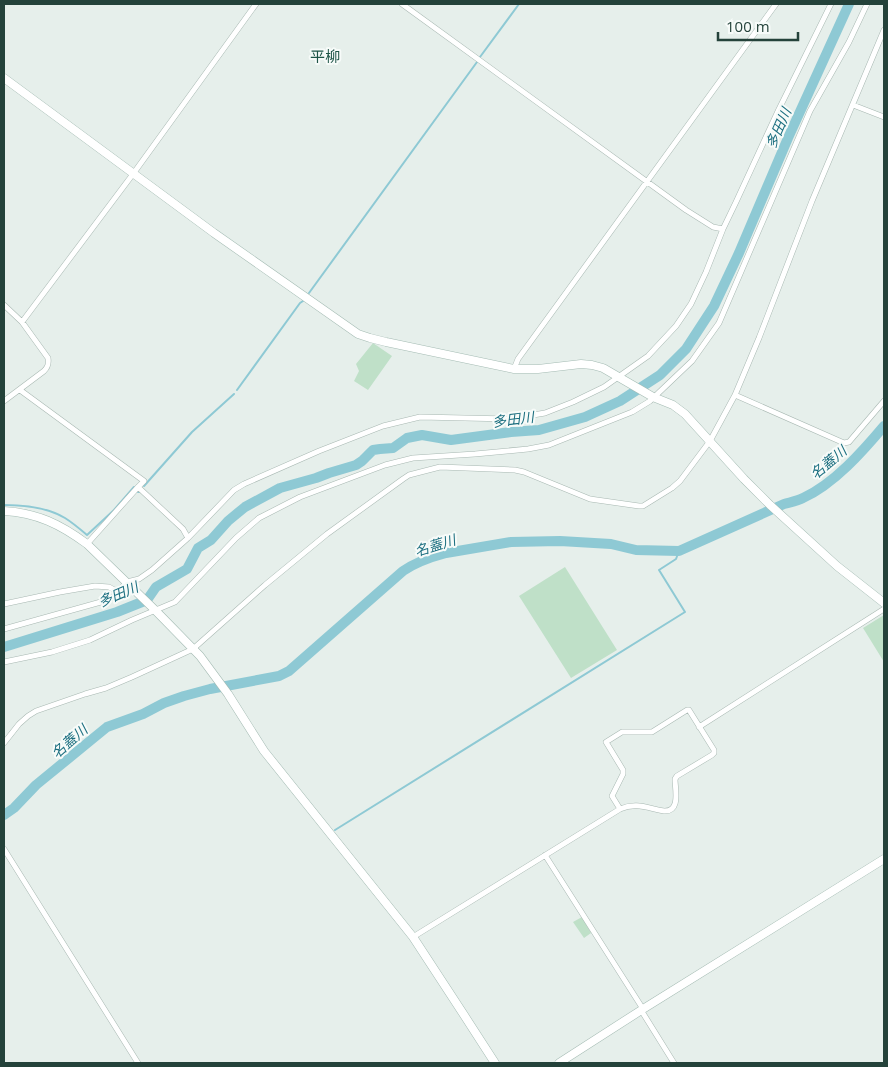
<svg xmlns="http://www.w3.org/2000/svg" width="888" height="1067" viewBox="0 0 888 1067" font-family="'Open Sans','Noto Sans JP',sans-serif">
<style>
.green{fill:#bfe0c8}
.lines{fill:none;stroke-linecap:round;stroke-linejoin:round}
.stream{stroke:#8ec9d4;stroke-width:2}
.river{stroke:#8ec9d4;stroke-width:10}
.street-casing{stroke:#a8b8b2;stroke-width:6}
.secondary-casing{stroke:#a4bbb3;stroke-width:9}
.street{stroke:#fff;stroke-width:5}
.secondary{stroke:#fff;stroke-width:8}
.labels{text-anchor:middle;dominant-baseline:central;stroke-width:4;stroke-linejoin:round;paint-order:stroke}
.water-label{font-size:14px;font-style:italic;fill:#1c6f80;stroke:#f7fbf9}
.quarter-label{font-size:15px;fill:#1f5548;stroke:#f7fbf9}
</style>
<rect width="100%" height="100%" fill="#e6efeb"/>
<path class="green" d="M373,343L392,356L368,390L354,381L359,371L356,364Z
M565,567L617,650L571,678L519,596Z
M884,615V662L863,628Z
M582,917L591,933L584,938L573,922Z"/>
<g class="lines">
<path class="stream" d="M480,57L519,4
M309,293L477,62
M237,390L300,303L303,301
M144,486L192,432L234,394
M138,492H139
M4,505C24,505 47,507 65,518C73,523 80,529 87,535L114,510L134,487
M335,830L685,612L659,570L676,559L679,551"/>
<path class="river" d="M4,647L117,612L147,600L156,587L187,569L198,548L211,540L228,521L245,507L280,488L316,478L329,473L356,465L362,461L373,450L380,449L393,448L407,438L422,435L451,440L511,432L539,430L585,417L620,401L660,375L686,349L714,306L739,253L788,138L849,4
M4,815L14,808L36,785L107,727L143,714L164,703L184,696L210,689L279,676L289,671L403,571C416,562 431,557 446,553L511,542L560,541L611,544L636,550L679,551L784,504C791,502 797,501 803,498C834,484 863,451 884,426"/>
<g class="street-casing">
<path id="street" d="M402,4L686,210L713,227L723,229
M853,105L884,117
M4,305L22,322L48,358C49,364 48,367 44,371L4,401
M22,322L133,174L256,4
M514,369L518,359L776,4
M20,390L144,481L138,487L183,529L188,538
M735,395L844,443L849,442L884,401
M87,544L138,487
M4,604L60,592L95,586L109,587L118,592
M4,629L108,600L114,596L127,582L139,579L152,570L188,538L234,490L244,484L319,451L383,426L420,417L509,419L545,413L573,402L604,387L648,356L676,326L691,304L706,272L723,229L736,202L779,109L831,4
M4,662L52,652L90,640L132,620L175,602L236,538L259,518L300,497L385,465L413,458L475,454L528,449L549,445L632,412L650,401L692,361L719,323L810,111L849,42L867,4
M699,727L884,609
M4,743L19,724L28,716L36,711L85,694L106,688L132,677L193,649L265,585L327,534L403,479L409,475L440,467L515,470L524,472L590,499L639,506H643L672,488L680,481L710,441L735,395L759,338L812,201L884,30
M4,849L138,1063
M545,855L643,1009
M413,937L620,809C636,802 647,808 664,811C681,812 675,789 675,779L677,776L712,755L714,753V750L689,710H687L652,732H622L606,742L623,770V774L612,796L620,809
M641,1010L674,1063"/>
</g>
<g class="secondary-casing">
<path id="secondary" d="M4,78L214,233L358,334L370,338L386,342L514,369H538L581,364L592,365L603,368L653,397L673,405L685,414L744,479L770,505L837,566L884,603
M4,511C37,513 60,524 87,544L155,610L200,656L228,694L264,751L413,937L464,1015L495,1063
M559,1063L643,1009L884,859"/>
</g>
<use href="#street" class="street"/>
<use href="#secondary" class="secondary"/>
</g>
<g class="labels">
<g class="water-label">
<text transform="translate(778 128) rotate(-66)">多田川</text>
<text transform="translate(513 419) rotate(-7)">多田川</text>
<text transform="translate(828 462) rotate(-40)">名蓋川</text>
<text transform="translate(435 545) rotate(-17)">名蓋川</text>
<text transform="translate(118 594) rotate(-23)">多田川</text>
<text transform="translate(69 741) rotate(-41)">名蓋川</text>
</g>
<g class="quarter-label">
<text x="325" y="56">平柳</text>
</g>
</g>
<rect width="888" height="1067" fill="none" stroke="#24423a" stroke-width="10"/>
<path d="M718 32v8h80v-8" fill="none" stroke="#24423a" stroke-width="2.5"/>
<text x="726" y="32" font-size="15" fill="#24423a" stroke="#f7fbf9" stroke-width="4" paint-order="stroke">100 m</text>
</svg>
